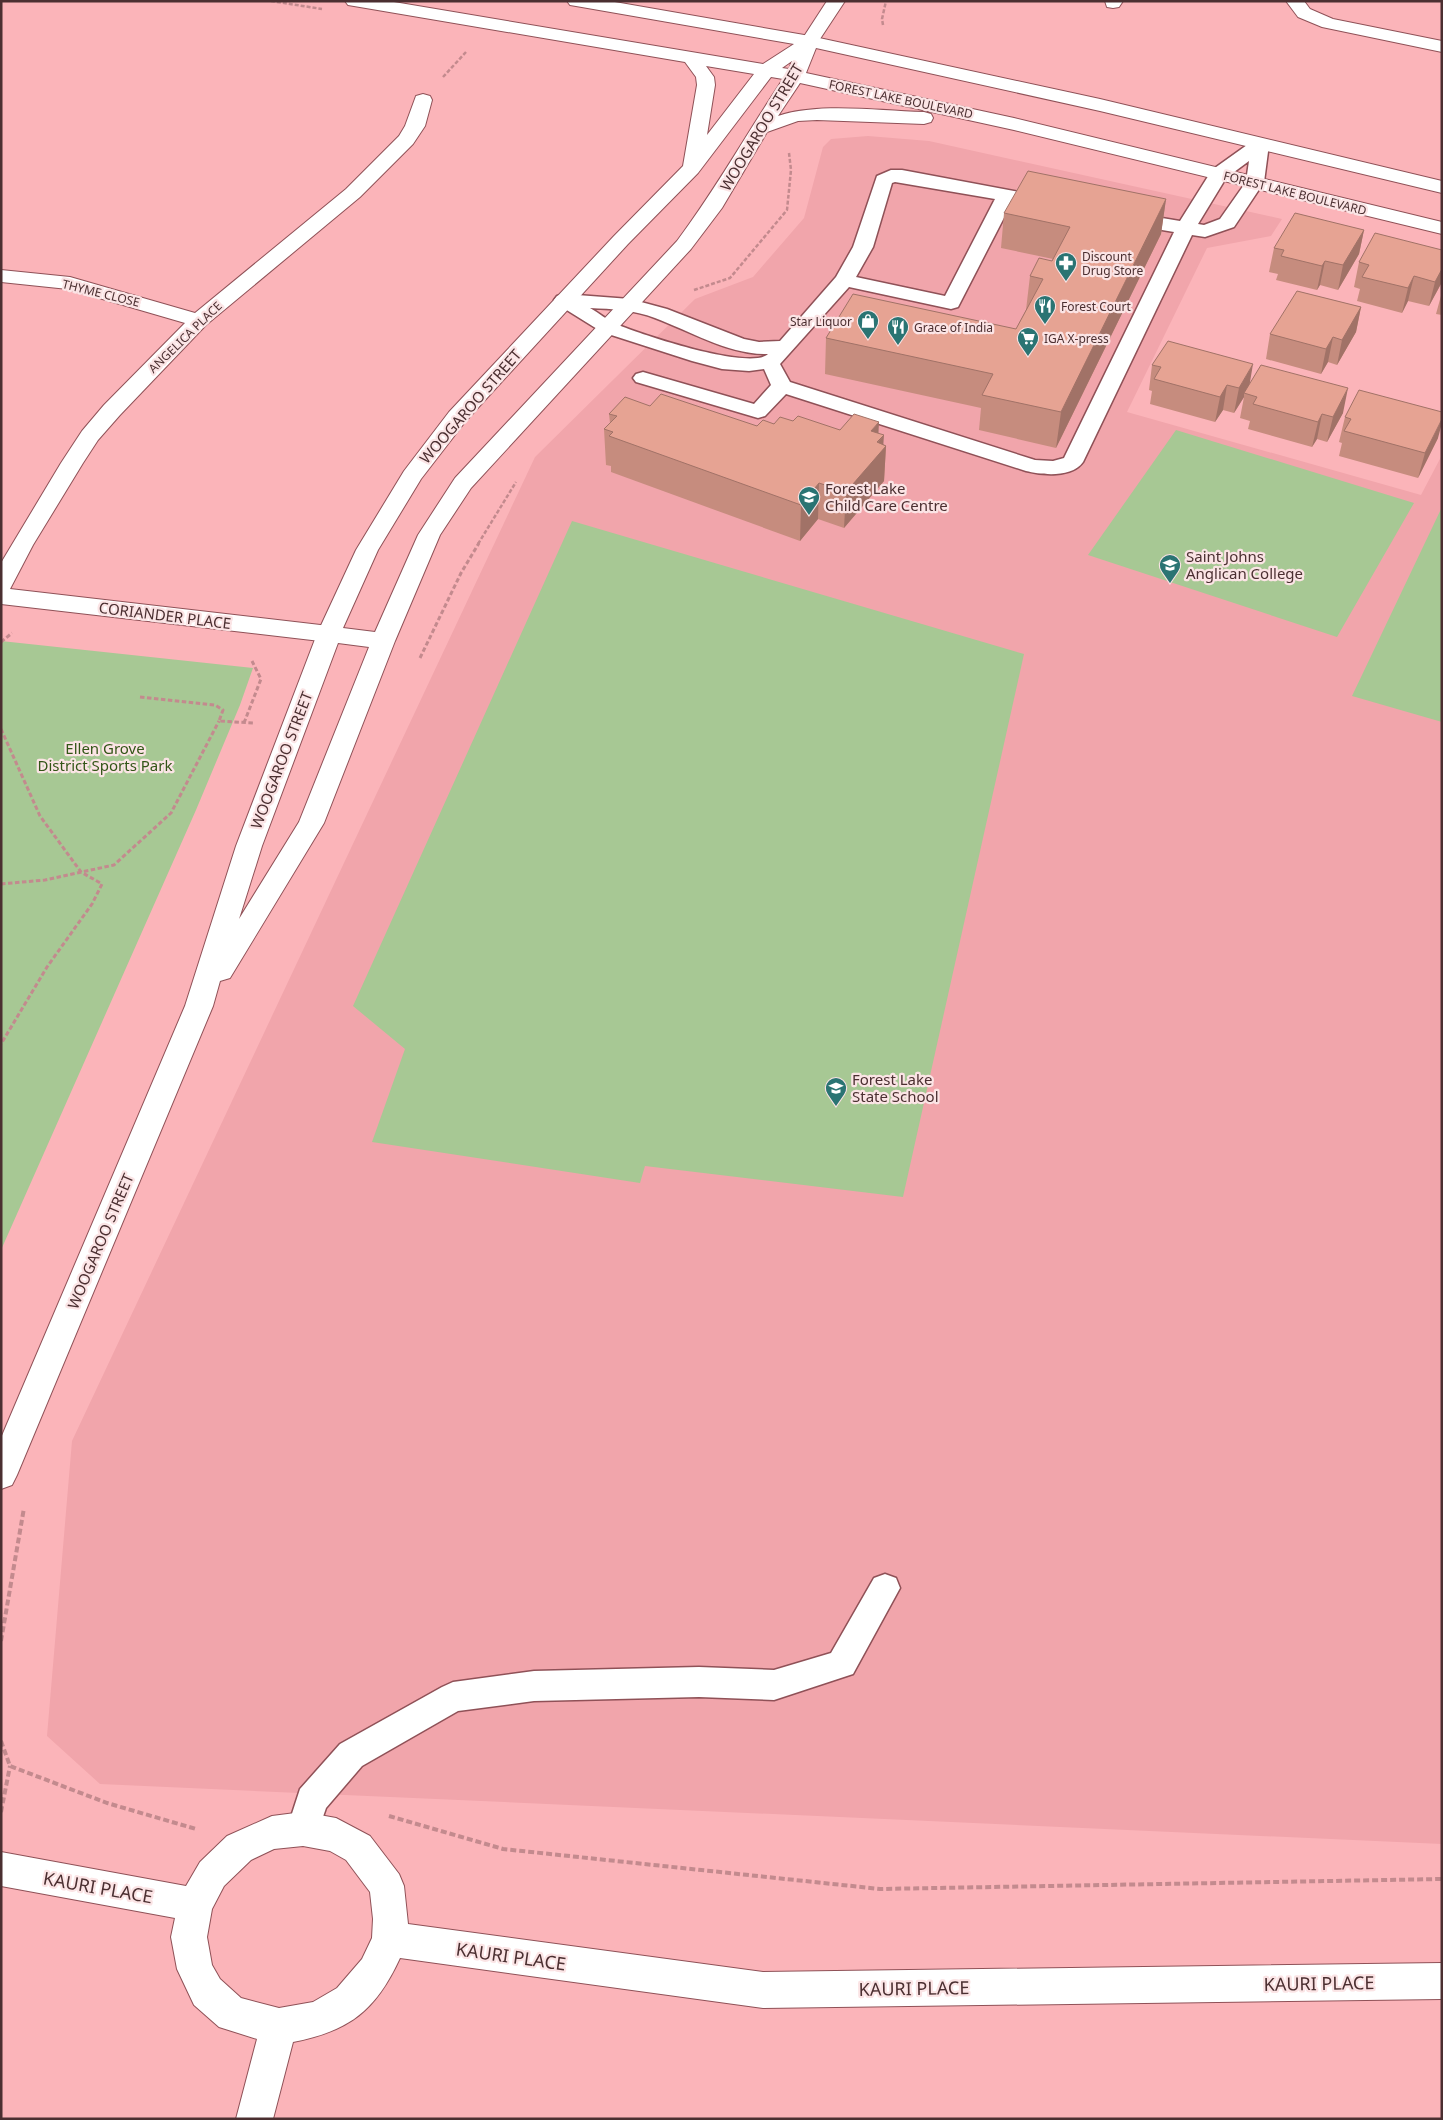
<svg xmlns="http://www.w3.org/2000/svg" width="1443" height="2120" viewBox="0 0 1443 2120" font-family="'Noto Sans',sans-serif">
<style>
.built{fill:#f1a5ab}
.green{fill:#a7c894}
.lines{fill:none;stroke-linecap:round;stroke-linejoin:round}
.service-casing{stroke:#8f5157;stroke-width:3}
.minor-casing{stroke:#8f5157;stroke-width:2}
.secondary-casing{stroke:#8f5157;stroke-width:2}
.path-far2{stroke:#c38a8e;stroke-width:2.5;stroke-dasharray:4 2;stroke-linecap:butt}
.path-far1{stroke:#c38a8e;stroke-width:3;stroke-dasharray:4.5 2.5;stroke-linecap:butt}
.path{stroke:#c38a8e;stroke-width:4;stroke-dasharray:6 3;stroke-linecap:butt}
.service{fill:#fff;fill-rule:evenodd}
.minor{fill:#fff;fill-rule:evenodd}
.secondary{fill:#fff;fill-rule:evenodd}
.wall{fill:#c68c7e}
.shaded-wall{fill:#a17267}
.building{fill:#e6a393;stroke:#a17267}
.labels{text-anchor:middle;dominant-baseline:central;stroke-width:4.5;stroke-linejoin:round;paint-order:stroke}
.far-street-label{font-size:12px;fill:#4b2f31;stroke:#fbe4e5}
.far-poi-label{font-size:12px;fill:#4b2f31;stroke:#fbe4e5;text-anchor:start}
.street-label{font-size:15px;fill:#4b2f31;stroke:#fbe4e5}
.poi-label{font-size:15px;fill:#4b2f31;stroke:#fbe4e5;text-anchor:start}
.park-label{font-size:15px;fill:#325516;stroke:#fbe4e5}
.near-street-label{font-size:18px;fill:#4b2f31;stroke:#fbe4e5}
</style>
<rect width="100%" height="100%" fill="#fbb4b9"/>
<path class="built" d="M868,136L929,141L1282,219L1271,236L1207,248L1127,412L1421,495L1442,455V1844L100,1784L47,1736L72,1441L535,457L695,299L753,277L804,218L823,147L831,139Z"/>
<path class="green" d="M1176,430L1414,503L1337,637L1088,555Z
M1442,507V722L1352,696Z
M572,521L1024,654L903,1197L645,1166L640,1183L372,1142L405,1049L353,1006Z
M1,641L253,668L240,705L196,810L1,1250Z"/>
<g class="lines">
<g class="service-casing">
<path id="service" d="M1260,139L1266,140L1269,144L1264,182L1234,227L1205,237L1192,235L1083,462C1072,478 1042,475 1026,471L786,394L765,416L758,418L636,382L633,378L636,374L643,372L754,404L771,385L764,369L749,371L722,369L692,361L602,332L557,304L554,300L557,296L564,294L630,299L667,309L744,339L759,342L780,341L836,277L853,247L877,176L891,170H902L1056,199L1058,203L1056,207L1049,209L1012,202L958,307L951,309L849,287L780,364L790,382L1035,460L1053,461L1064,458L1174,232L1126,224L1119,222L1117,218L1119,214L1126,212L1180,221L1212,170L1254,140ZM1249,161L1246,182L1220,219L1204,225L1198,224L1226,178ZM895,182L995,199L945,296L856,277L873,247L892,183ZM590,308C612,309 634,310 655,318C690,331 729,355 768,354C750,371 639,334 616,324C607,320 599,313 590,308Z
M885,1574L896,1578L900,1588L853,1674L774,1700L699,1697L534,1701L458,1711L362,1766L326,1808L315,1840L303,1845L291,1840L287,1829L300,1789L340,1744L442,1687L453,1682L534,1671L699,1667L774,1670L831,1653L874,1578Z"/>
</g>
<g class="minor-casing">
<path id="minor" d="M827,1H845L816,45L810,46L804,45L801,41Z
M1105,1H1123L1119,7L1113,8L1107,7Z
M1286,1H1304L1310,9L1333,19L1442,41V52L1322,27L1298,17Z
M423,94L430,96L432,100L425,126L413,144L360,197L206,325L120,415L98,440L83,463L33,545L10,589L329,626L337,628L341,634L337,640L329,642L1,604V563L61,463L82,431L104,405L185,323L68,289L1,282V270L70,277L195,313L346,189L399,136L405,126L416,96Z
M303,1812L336,1818L370,1836L399,1874L404,1886L408,1924L763,1972L1442,1963V1999L763,2008L400,1958C376,2010 350,2031 293,2042L273,2119H236L257,2039L219,2027L194,2005L177,1969L171,1937L175,1918L1,1886V1852L186,1886L200,1862L227,1836L272,1816ZM303,1846L330,1851L346,1860L370,1892L373,1919L372,1938L362,1959L337,1988L313,2002L279,2008L241,1998L220,1979L212,1965L207,1937L212,1909L224,1886L251,1860L274,1849Z"/>
</g>
<g class="secondary-casing">
<path id="secondary" d="M345,1H388L763,64L794,44L576,6L570,5L567,1H609L810,36L1100,99L1442,181V193L1100,111L816,48L806,73L1014,118L1442,222V234L1014,130L800,83L778,116C818,102 881,111 924,112L931,114L933,118L931,122L924,124L817,120L798,121L767,132L722,208L691,249L471,488L440,535L395,641L324,823L230,978L220,981L213,1006L17,1475L12,1485L1,1489V1438L185,1006L236,846L317,634L356,550L404,471L449,412L614,236L683,166L697,85L696,77L685,62L354,6L348,5ZM792,61L789,69L782,68ZM706,66L754,74L707,135L715,85L714,77ZM771,77L783,79C747,133 716,189 677,241L455,478L418,535L375,632L343,628L378,550L421,479L465,422L628,244L698,173ZM338,643L369,647L299,822L239,919L262,846Z"/>
</g>
<path class="path-far2" d="M271,1L322,9
M883,25L882,19L886,1
M443,77L466,52
M694,290L730,278L787,210L791,170L789,153
M478,544L516,482"/>
<path class="path-far1" d="M1,642L12,633
M420,658L461,573L479,543
M140,697L215,705L223,710L219,721L253,723
M244,723L261,679L252,661
M1,729L40,816L81,872L102,884L92,904L47,967L1,1044
M1,884L45,880L114,865L171,813L219,721"/>
<path class="path" d="M1,1641L24,1508
M1,1741L10,1766L107,1803L196,1829
M1,1812L10,1766
M389,1816L503,1849L880,1889L1442,1879"/>
<use href="#service" class="service"/>
<use href="#minor" class="minor"/>
<use href="#secondary" class="secondary"/>
</g>
<path class="wall" d="M1166,199L1161,234L1056,448L979,430L981,408L825,374L826,338L1016,329L1026,310L1030,276L1052,261L1053,259L1001,248L1004,213Z
M1364,230L1359,254L1338,290L1320,285L1317,290L1276,280L1278,274L1269,272L1274,248Z
M1442,250V282L1429,306L1408,301L1402,313L1357,301L1360,289L1354,287L1359,262Z
M1442,292V315L1436,314Z
M1361,307L1356,332L1337,365L1328,362L1321,374L1266,359L1270,334Z
M1152,365L1249,385L1343,413L1327,442L1317,439L1312,447L1248,429L1250,421L1240,418L1244,397L1234,413L1223,410L1215,422L1150,404L1152,391L1149,390Z
M650,406L757,426L793,421L840,430L878,433L883,444L886,446L884,481L844,528L818,519L800,541L611,472V466L606,465L604,429L610,423L609,414Z
M1345,417L1438,438L1418,478L1339,456L1342,443L1339,442Z"/>
<path class="shaded-wall" d="M1166,199L1161,234L1056,448L1061,412Z
M1364,230L1359,254L1338,290L1343,265Z
M1325,261L1320,285L1317,290L1322,266Z
M1442,269V282L1429,306L1435,282Z
M1414,276L1408,301L1402,313L1408,288Z
M1361,307L1356,332L1337,365L1342,340Z
M1333,337L1328,362L1321,374L1326,349Z
M1253,364L1249,388L1244,393V397L1234,413L1239,388Z
M1227,385L1223,410L1215,422L1220,397Z
M1348,388L1343,413L1327,442L1333,417Z
M1322,414L1317,439L1312,447L1318,422Z
M1442,419V423L1438,438L1418,478L1425,453Z
M879,422L878,442L884,435L883,449L886,446L884,481L844,528L846,492L871,431Z
M819,483L818,519L800,541L801,505Z"/>
<path class="building" d="M1028,171L1166,199L1061,412L982,395L993,374L826,338L853,294L1016,329L1043,279L1030,276L1039,258L1052,261L1070,227L1004,213Z
M1295,213L1364,230L1343,265L1325,261L1322,266L1281,256L1284,250L1274,248Z
M1375,233L1442,250V269L1435,282L1414,276L1408,288L1362,277L1369,265L1359,262Z
M1297,291L1361,307L1342,340L1333,337L1326,349L1270,334Z
M1168,341L1253,364L1239,388L1227,385L1220,397L1154,379L1161,367L1152,365Z
M1261,365L1348,388L1333,417L1322,414L1318,422L1253,404L1257,397L1244,393Z
M1359,390L1442,412V419L1425,453L1344,431L1351,419L1345,417Z
M661,394L757,426L763,420L774,424L780,417L793,421L798,416L840,430L854,414L879,422L871,431L884,435L877,442L886,446L846,492L819,483L801,505L609,436L613,432L604,429L617,416L609,414L625,397L650,406Z"/>
<defs>
<g id="pharmacy-pin" transform="scale(1.125)"><path d="M0 17L-7.5 6A9.5 9.5 0 1 1 7.5 6Z" fill="#2a7473" stroke="#fbe4e5"/><path d="M-2-6h4v4h4v4h-4v4h-4v-4h-4v-4h4Z" fill="#fff"/></g>
<g id="restaurant-pin" transform="scale(1.125)"><path d="M0 17L-7.5 6A9.5 9.5 0 1 1 7.5 6Z" fill="#2a7473" stroke="#fbe4e5"/><path d="M-5-6h1v4h1v-4h1v4h1v-4h1v5L-1.5 .5V6h-2V.5L-5-1ZM5-6V6H3V1.5H1.5Q1.5-4 5-6Z" fill="#fff"/></g>
<g id="shop-pin" transform="scale(1.125)"><path d="M0 17L-7.5 6A9.5 9.5 0 1 1 7.5 6Z" fill="#2a7473" stroke="#fbe4e5"/><path d="M-5-2.5h2.3a2.7 3.5 0 0 1 5.4 0H5L5.5 6h-11ZM-1.5-2.5h3a1.5 2.3 0 0 0-3 0Z" fill="#fff"/></g>
<g id="supermarket-pin" transform="scale(1.125)"><path d="M0 17L-7.5 6A9.5 9.5 0 1 1 7.5 6Z" fill="#2a7473" stroke="#fbe4e5"/><path d="M-6-5.5h2.5l.6 2H6L4.5 2H-2.5L-4.4-4H-6ZM-1.5 3.2a1.3 1.3 0 1 0 .1 0ZM3 3.2a1.3 1.3 0 1 0 .1 0Z" fill="#fff"/></g>
<g id="school-pin" transform="scale(1.125)"><path d="M0 17L-7.5 6A9.5 9.5 0 1 1 7.5 6Z" fill="#2a7473" stroke="#fbe4e5"/><path d="M0-5L7-2L0 1L-7-2ZM-4 1L0 2.5L4 1V4Q0 6-4 4Z" fill="#fff"/></g>
</defs>
<g fill-rule="evenodd">
<use href="#pharmacy-pin" x="1066" y="263"/>
<use href="#restaurant-pin" x="1045" y="306"/>
<use href="#shop-pin" x="868" y="321"/>
<use href="#restaurant-pin" x="898" y="327"/>
<use href="#supermarket-pin" x="1028" y="338"/>
<use href="#school-pin" x="809" y="497"/>
<use href="#school-pin" x="1170" y="565"/>
<use href="#school-pin" x="836" y="1088"/>
</g>
<g class="labels">
<g class="far-street-label">
<text transform="translate(901 99) rotate(12)">FOREST LAKE BOULEVARD</text>
<text transform="translate(1295 193) rotate(14)">FOREST LAKE BOULEVARD</text>
<text transform="translate(101 293) rotate(14)">THYME CLOSE</text>
<text transform="translate(185 337) rotate(-44)">ANGELICA PLACE</text>
</g>
<g class="far-poi-label">
<text x="1082" y="256">Discount<tspan x="1082" dy="14">Drug Store</tspan></text>
<text x="1061" y="306">Forest Court</text>
<text x="852" y="321" text-anchor="end">Star Liquor</text>
<text x="914" y="327">Grace of India</text>
<text x="1044" y="338">IGA X-press</text>
</g>
<g class="street-label">
<text transform="translate(761 127) rotate(-59)">WOOGAROO STREET</text>
<text transform="translate(470 406) rotate(-49)">WOOGAROO STREET</text>
<text transform="translate(165 615) rotate(7)">CORIANDER PLACE</text>
<text transform="translate(281 760) rotate(-69)">WOOGAROO STREET</text>
<text transform="translate(100 1241) rotate(-67)">WOOGAROO STREET</text>
</g>
<g class="poi-label">
<text x="825" y="488">Forest Lake<tspan x="825" dy="17">Child Care Centre</tspan></text>
<text x="1186" y="556">Saint Johns<tspan x="1186" dy="17">Anglican College</tspan></text>
<text x="852" y="1079">Forest Lake<tspan x="852" dy="17">State School</tspan></text>
</g>
<g class="park-label">
<text x="105" y="748">Ellen Grove<tspan x="105" dy="17">District Sports Park</tspan></text>
</g>
<g class="near-street-label">
<text transform="translate(98 1887) rotate(10)">KAURI PLACE</text>
<text transform="translate(511 1956) rotate(8)">KAURI PLACE</text>
<text transform="translate(1319 1983) rotate(-1)">KAURI PLACE</text>
<text transform="translate(914 1988) rotate(-1)">KAURI PLACE</text>
</g>
</g>
<rect width="1443" height="2120" fill="none" stroke="#4b2f31" stroke-width="5"/>
</svg>
